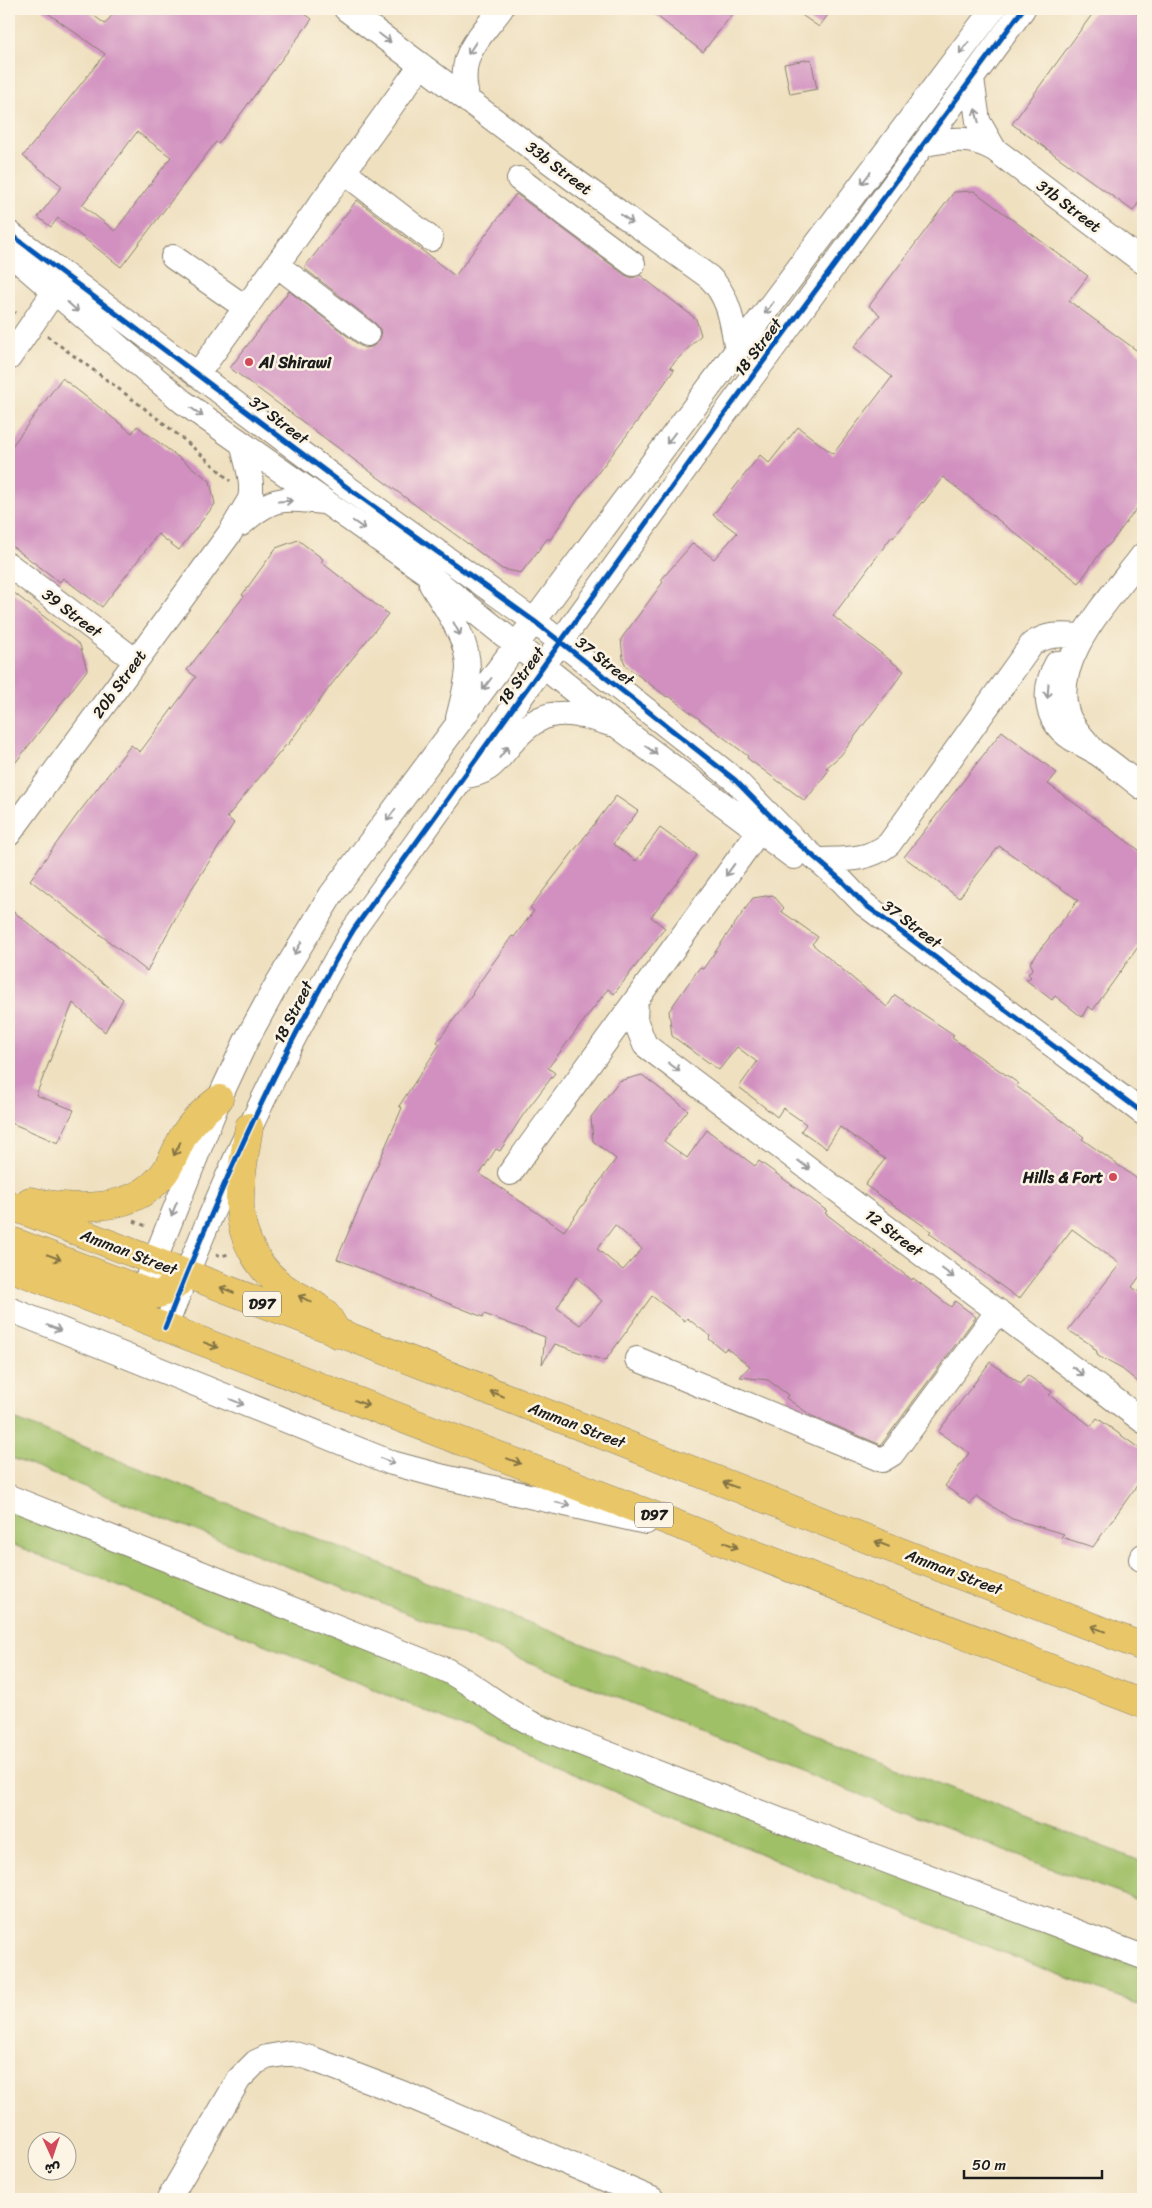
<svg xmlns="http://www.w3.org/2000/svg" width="1152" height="2208" viewBox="0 0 1152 2208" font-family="Sriracha,'Playpen Sans Arabic',sans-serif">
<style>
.green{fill:#a0c068;stroke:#5e6e42}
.building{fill:#d190c0;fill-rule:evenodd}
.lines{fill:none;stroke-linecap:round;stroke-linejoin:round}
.minor-casing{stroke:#867e6e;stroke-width:26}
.major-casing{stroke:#867e6e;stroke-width:29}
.path{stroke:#867e6e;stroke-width:3;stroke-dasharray:4 4;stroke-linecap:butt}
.minor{stroke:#fff;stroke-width:24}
.major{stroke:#e9c769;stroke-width:28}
.cycleway-casing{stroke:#fcf5e5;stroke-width:8}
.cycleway{stroke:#0057b8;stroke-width:5}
.oneway{stroke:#999}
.oneway2{stroke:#827242}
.poi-dot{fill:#d1495b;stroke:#fcf5e5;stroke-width:2}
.labels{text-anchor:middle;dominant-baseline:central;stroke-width:5;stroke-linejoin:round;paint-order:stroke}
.shield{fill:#fcf5e5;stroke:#5f5d58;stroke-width:1}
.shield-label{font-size:15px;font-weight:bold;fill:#1c1c1c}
.street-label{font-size:16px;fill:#1c1c1c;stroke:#fcf5e5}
.poi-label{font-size:16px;font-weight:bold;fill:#1c1c1c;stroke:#fcf5e5;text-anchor:start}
</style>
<rect width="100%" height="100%" fill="#fcf5e5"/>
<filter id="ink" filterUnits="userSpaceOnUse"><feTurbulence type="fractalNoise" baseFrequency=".02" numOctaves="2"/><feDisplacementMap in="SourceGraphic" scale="10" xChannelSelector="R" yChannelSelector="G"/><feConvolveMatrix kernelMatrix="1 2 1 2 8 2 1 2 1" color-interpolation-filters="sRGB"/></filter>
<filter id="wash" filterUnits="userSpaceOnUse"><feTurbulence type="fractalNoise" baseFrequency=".0096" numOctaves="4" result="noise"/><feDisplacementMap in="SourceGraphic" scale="20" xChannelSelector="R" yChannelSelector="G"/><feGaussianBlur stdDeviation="1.12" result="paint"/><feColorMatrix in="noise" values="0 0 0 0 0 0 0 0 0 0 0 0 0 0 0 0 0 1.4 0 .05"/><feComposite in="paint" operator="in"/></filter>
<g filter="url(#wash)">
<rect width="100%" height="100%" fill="#efe0c0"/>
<path class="green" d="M9,1417L808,1733L1143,1862V1902C920,1822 702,1731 482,1643C324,1580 166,1520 9,1457Z
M9,1502L1143,1964V2006C858,1901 581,1775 301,1659C204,1619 106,1582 9,1543Z"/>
<g id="blocks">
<path class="building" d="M42,9H85L105,24L117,9H298L312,19L218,144L216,142L121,267L58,218L51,227L38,217L62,186L23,156L105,54ZM137,132L171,157L115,231L82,205Z
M648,9H736L703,52Z
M793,9H832L819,27Z
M1096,9H1131L1143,18V196L1133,211L1012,124Z
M811,59L817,89L790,94L784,64Z
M974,191L1088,276L1069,301L1143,355V500L1110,544L1103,549L1079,583L943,477L923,503L922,502L893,538L892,536L833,616L904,671L841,755L826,768L829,770L805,801L747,758L748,756L669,696L667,697L626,666L623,659L621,639L663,582L661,580L693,543L714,559L737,533L713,515L760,455L769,463L798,427L833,454L892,377L854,347L880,315L869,306L954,192Z
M516,194L625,275L632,278L640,275L696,319L701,335L670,367L674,370L639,419L578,499L550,540L548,538L521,573L502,569L230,368L289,291L359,345L365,348L372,347L378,342L381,336L380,329L375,323L304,268L357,200L455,276Z
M62,378L132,433L137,426L210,481L215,504L179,550L158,534L102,607L63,578L60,582L9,544V450Z
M298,540L323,559L321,562L388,614L331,685L287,746L286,745L227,817L234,823L189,893L147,971L30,880L77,815L131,745L140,752L196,677L187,670L244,596L242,595L276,548Z
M9,589L80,645L87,670L9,771Z
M1002,731L1057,773L1048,784L1143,853V940L1093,1010L1088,1006L1082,1017L1055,996L1052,1000L1026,980L1031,977L1028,974L1033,968L1030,963L1078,900L999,846L959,898L904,857Z
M616,796L638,811L613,844L636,861L660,828L697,855L651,917L665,928L614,994L608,989L548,1068L555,1073L523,1115L500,1151L496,1149L480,1174L564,1231L616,1159L593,1141L591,1117L619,1081L642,1075L688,1110L664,1141L687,1158L707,1130L755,1166L759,1161L807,1196L827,1211L825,1213L912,1280L913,1278L951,1307L955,1301L976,1317L881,1445L812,1416L786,1398L788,1395L768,1380L740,1377L750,1366L726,1348L724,1351L709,1339L710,1336L687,1318L685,1321L652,1296L605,1361L555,1344L542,1364L545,1337L484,1314L483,1317L337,1259L402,1108L399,1106L440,1044L437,1042L473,994L472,993L512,936L514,937L534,911L530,908ZM615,1225L642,1249L623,1270L597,1249ZM576,1277L602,1301L580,1325L557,1308Z
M773,895L784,908L781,911L818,937L812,944L887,1007L895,995L954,1035L952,1038L1018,1083L1016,1086L1084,1137L1082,1139L1143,1183V1272L1132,1287L1143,1295V1386L1122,1369L1098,1356L1096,1350L1093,1349V1346L1068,1330L1120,1264L1072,1229L1019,1299L929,1233L931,1231L865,1185L885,1159L840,1127L826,1148L801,1131L806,1124L783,1108L777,1117L739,1087L757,1062L737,1047L719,1070L672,1036L669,1011L700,967L703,969L753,898Z
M9,908L123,999L105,1032L73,1003L36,1095L74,1110L58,1143L9,1122Z
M990,1362L1021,1384L1027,1375L1052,1392L1049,1395L1091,1426L1097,1418L1143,1451V1477L1093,1547L1061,1537L1064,1534L1012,1519L976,1496L970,1504L945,1486L969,1453L938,1432Z"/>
</g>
</g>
<g filter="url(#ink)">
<use href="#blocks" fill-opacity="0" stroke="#867e6e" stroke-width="1"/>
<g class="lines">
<g class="minor-casing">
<path id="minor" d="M346,9L573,179L709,277C730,297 732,323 737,350
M972,79L978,121L994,149
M468,101C456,56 476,42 501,9
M925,144C951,139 971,136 994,149L1143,262
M344,172L431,239
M519,179L633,264
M9,233L348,488L534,621L735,780L791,837L842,881L864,904L1143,1113
M9,253L183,402L424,571L619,727L794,857
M173,257L246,308
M277,265L367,334
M9,358L54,292
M197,375L421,65
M241,524C275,494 283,499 326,502
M9,565L136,661
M431,584C446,609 468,638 468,668C467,685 462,702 458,718
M1057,663C1042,689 1044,720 1071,738C1078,743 1087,746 1094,751C1111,762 1127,776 1143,788
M1095,752C1086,741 1075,731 1069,718C1046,662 1112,597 1143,555
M465,776C485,774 493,766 505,751C538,708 560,707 610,724
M9,834L230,533L250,499C254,481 246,461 242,443
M818,860C844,859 868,861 889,844L1032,644C1048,633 1063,635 1082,636
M636,1000L635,1020L645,1045L1143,1421
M510,1173L759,831
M136,1307L219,1099L246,1041L277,984L331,895L557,590L993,9
M9,1309L392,1463L444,1477L646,1522
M165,1328C202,1233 242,1140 288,1049C309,1009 330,968 354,929L718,423L1023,9
M637,1359L882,1460L892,1454L998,1311
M9,1497L446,1670C479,1687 505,1712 539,1727L844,1845L1143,1957
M1141,1559L1143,1556
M169,2199L239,2079L256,2062L267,2057L290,2053L310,2058L407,2095L652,2199"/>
</g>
<g class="major-casing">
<path id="major" d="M249,1127C245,1153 239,1181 240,1207C241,1241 262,1275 291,1292C313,1304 327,1308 337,1334
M30,1201C73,1210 135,1214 165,1172C173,1160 177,1147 184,1135C193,1120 206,1109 219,1099
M9,1205L513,1400L1143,1647
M9,1240L154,1295C170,1292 176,1286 186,1274
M9,1267L1143,1704"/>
</g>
<path class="path" d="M9,207L15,212
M9,307L16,313
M47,336C109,382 174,427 230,481
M134,1221L146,1226
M216,1254L221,1256L229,1254"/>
<use href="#minor" class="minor"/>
<use href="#major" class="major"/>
<g class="cycleway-casing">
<path id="cycleway" d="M9,233L348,488L534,621L735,780L791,837L842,881L864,904L1143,1113
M165,1328C202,1233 242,1140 288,1049C309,1009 330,968 354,929L718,423L1023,9"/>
</g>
<use href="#cycleway" class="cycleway"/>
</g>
<defs><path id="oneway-shaft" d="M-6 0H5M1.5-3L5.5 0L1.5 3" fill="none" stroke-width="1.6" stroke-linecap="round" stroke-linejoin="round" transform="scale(1.25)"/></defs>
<g class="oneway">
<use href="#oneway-shaft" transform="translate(385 38) rotate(37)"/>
<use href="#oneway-shaft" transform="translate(472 48) rotate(123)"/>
<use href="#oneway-shaft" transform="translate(964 48) rotate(127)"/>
<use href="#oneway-shaft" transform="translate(977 116) rotate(-105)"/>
<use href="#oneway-shaft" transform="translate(866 178) rotate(127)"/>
<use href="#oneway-shaft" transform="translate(627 219) rotate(36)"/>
<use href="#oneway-shaft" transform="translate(73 307) rotate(42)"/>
<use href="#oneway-shaft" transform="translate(769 308) rotate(127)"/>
<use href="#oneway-shaft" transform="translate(197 412) rotate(35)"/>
<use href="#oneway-shaft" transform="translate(671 438) rotate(127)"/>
<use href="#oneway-shaft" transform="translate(285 501) rotate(-3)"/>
<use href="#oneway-shaft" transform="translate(359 525) rotate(35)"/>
<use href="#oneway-shaft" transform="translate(457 629) rotate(62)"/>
<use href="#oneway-shaft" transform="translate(487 684) rotate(127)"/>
<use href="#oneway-shaft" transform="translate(1048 691) rotate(94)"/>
<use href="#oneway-shaft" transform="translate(651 750) rotate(36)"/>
<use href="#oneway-shaft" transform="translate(504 752) rotate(-52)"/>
<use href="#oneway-shaft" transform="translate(391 815) rotate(126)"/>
<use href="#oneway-shaft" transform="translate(730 870) rotate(126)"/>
<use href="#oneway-shaft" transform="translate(298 948) rotate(121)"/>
<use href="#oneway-shaft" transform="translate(674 1067) rotate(37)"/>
<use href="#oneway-shaft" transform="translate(804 1165) rotate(37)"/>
<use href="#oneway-shaft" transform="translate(174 1209) rotate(112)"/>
<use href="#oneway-shaft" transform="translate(948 1273) rotate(37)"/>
<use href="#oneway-shaft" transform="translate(54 1328) rotate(22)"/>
<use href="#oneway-shaft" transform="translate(1078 1371) rotate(37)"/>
<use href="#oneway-shaft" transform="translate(237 1402) rotate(22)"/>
<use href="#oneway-shaft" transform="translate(388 1461) rotate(20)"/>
<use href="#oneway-shaft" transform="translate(563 1504) rotate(13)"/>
</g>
<g class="oneway2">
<use href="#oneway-shaft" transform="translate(177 1149) rotate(116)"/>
<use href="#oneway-shaft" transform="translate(54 1257) rotate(21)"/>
<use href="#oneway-shaft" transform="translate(227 1290) rotate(-158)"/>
<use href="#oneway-shaft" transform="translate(305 1299) rotate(-153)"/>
<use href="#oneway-shaft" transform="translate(211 1345) rotate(21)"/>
<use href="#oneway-shaft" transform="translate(497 1394) rotate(-159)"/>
<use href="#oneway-shaft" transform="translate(362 1403) rotate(21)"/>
<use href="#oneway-shaft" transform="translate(514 1461) rotate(21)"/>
<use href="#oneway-shaft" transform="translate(730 1485) rotate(-159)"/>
<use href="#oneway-shaft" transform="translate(882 1544) rotate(-159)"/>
<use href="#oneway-shaft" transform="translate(731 1545) rotate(21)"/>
<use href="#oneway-shaft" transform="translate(1098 1629) rotate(-159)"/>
</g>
</g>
<g class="poi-dot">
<circle cx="249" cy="362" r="5"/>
<circle cx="1113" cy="1177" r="5"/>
</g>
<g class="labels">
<g class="shield">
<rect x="243" y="1291.5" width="38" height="25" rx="4"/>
<rect x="635" y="1502.5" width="38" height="25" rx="4"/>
</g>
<g class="shield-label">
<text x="262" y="1304">D97</text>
<text x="654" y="1515">D97</text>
</g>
<g class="street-label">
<text transform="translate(559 168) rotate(37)">33b Street</text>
<text transform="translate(1069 206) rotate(37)">31b Street</text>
<text transform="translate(758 347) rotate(-53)">18 Street</text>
<text transform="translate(279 420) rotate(37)">37 Street</text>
<text transform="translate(72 613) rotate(37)">39 Street</text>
<text transform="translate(605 661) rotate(38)">37 Street</text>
<text transform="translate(521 676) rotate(-54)">18 Street</text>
<text transform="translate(119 684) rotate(-54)">20b Street</text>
<text transform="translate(912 924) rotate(37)">37 Street</text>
<text transform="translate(293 1012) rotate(-63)">18 Street</text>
<text transform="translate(894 1233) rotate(37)">12 Street</text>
<text transform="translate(129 1252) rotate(21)">Amman Street</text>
<text transform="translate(577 1425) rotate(21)">Amman Street</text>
<text transform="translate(954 1572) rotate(21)">Amman Street</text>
</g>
<g class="poi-label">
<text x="259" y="362">Al Shirawi</text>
<text x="1103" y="1177" text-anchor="end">Hills &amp; Fort</text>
</g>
</g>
<rect width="1152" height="2208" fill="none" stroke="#fcf5e5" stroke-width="30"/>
<g transform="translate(52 2156) rotate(177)"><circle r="24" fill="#fcf5e5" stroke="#a29e95"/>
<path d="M0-4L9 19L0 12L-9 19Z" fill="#d1495b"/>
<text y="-8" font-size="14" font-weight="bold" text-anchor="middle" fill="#1c1c1c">ش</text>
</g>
<path d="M964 2170v8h138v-8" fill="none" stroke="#1c1c1c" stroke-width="2.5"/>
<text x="972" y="2170" font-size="15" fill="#1c1c1c" stroke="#fcf5e5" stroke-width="4" paint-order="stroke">50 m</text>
</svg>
